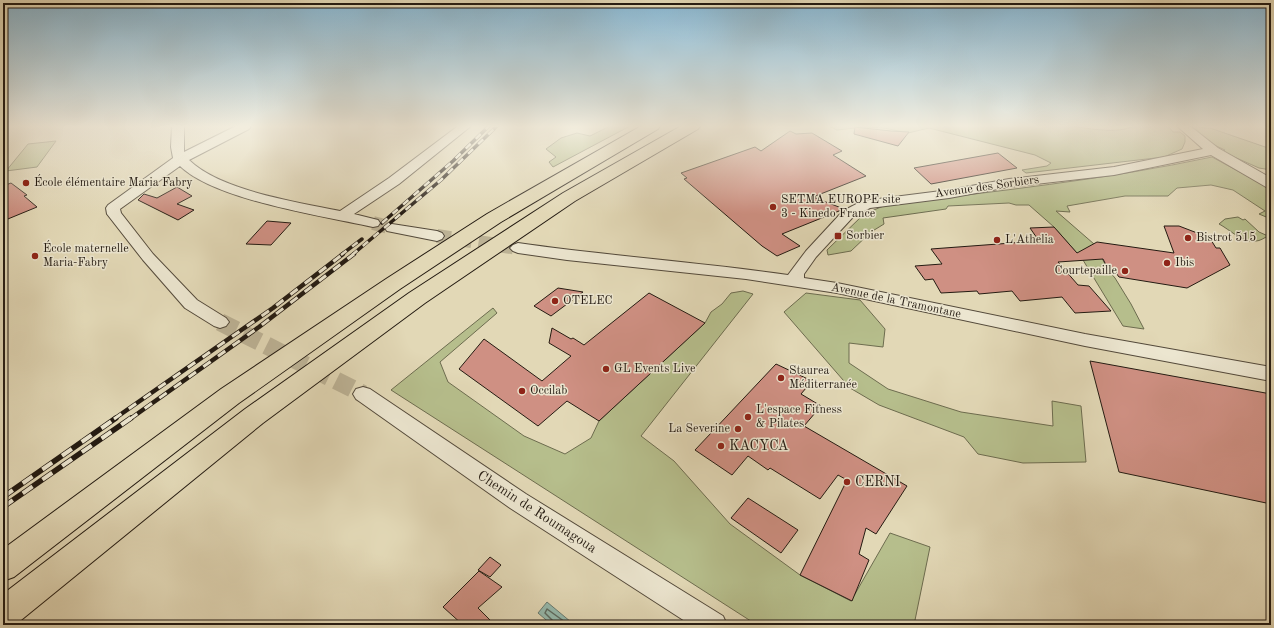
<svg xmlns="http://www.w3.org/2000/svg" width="1274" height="628" viewBox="0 0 1274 628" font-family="'Old Standard TT',serif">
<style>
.green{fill:#b6be8c;stroke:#6d6c4f}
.water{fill:#95baae;stroke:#687a70}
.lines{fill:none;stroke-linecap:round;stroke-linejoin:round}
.shore{stroke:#5c6a60;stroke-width:1.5}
.building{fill:#cf9083;stroke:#241b12}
.minor-tunnel-far1{stroke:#bcb295;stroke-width:14;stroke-dasharray:14 7;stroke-linecap:butt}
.minor-tunnel{stroke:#bcb295;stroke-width:18;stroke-dasharray:18 8;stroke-linecap:butt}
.minor-casing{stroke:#544a3b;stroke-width:2}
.motorway-casing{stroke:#241b12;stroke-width:2}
.minor{fill:#ece6d0;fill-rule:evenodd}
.motorway{fill:#e2d8b6;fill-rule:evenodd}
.rail-far2-casing{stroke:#241b12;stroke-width:3.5}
.rail-far1-casing{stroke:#241b12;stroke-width:4.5}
.rail-casing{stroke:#241b12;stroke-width:5.5}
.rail-far2{stroke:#ece6d0;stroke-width:2.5;stroke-dasharray:7;stroke-linecap:butt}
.rail-far1{stroke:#ece6d0;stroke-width:3;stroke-dasharray:9;stroke-linecap:butt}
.rail{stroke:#ece6d0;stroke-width:4;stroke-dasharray:12;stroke-linecap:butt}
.poi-dot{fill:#8f2418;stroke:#ece6d0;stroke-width:1.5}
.labels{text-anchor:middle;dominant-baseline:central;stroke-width:3;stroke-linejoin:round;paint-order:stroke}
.poi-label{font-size:12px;fill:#241b12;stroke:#ece6d0;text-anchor:start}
.street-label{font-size:12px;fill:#241b12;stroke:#ece6d0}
.near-poi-label{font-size:14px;fill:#241b12;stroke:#ece6d0;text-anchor:start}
.near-street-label{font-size:14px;fill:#241b12;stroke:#ece6d0}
</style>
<rect width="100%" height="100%" fill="#e2d8b6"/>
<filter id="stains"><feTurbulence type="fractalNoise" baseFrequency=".005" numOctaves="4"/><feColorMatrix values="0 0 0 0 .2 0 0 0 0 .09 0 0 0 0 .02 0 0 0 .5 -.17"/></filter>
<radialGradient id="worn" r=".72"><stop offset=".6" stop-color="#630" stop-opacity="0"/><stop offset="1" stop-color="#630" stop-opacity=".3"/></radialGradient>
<path class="green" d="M610,126H630L553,167L549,162L556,157L546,149L561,138L577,133L590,136Z
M829,126C906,126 983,123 1060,126C1083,126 1110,135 1132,127L1131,126H1168L1173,132H1180L1185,136V142L1182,149L1164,157L1026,173L1022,170L1047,166L1051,163L1035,155L929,128L908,133L884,128L864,127L837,130Z
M1192,126C1198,126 1203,129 1210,128L1271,149V170L1259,168L1223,152L1225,150L1212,144Z
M56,141L37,167L6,171L28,144Z
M1212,157L1271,189V219L1259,214L1265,211L1233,190L1211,185L1177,188L1168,196H1125L1067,206L1070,212L1056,211L1094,244L1109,271L1115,278L1131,304L1144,329L1123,326L1083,260L1054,227L1029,205H1016L1009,203L948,206L946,209L883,218L884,224L871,232L851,251L828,255L827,250L864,214L886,205C995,191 1105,180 1212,157Z
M1238,217L1243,220L1245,219L1259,232L1268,236C1264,238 1260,241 1256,241C1244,244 1229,229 1219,224L1225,219Z
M743,291L753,294L641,436L674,461L730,524L800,575L851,601L890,533L930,547L914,625H757L391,390L493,308L497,313L440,362L448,382L524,436L565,454L591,438L599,421L705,323L711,312L722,304L731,293Z
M806,293L860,300L885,329L883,347L849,343V363L888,389L961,412L1053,426L1052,401L1081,406L1086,462L1023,463L978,454L964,437L879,405L850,388L784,312Z"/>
<path class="water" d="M547,602L571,622L568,625H552L538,613Z"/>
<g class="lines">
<path class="shore" d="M554,625L553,621L545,613L547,609L565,622L566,625"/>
</g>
<path class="building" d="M855,127L891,131L909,132L898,146L854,134Z
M790,131L796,134L812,133L842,151L833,155L866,176L813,197L844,209L782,234L800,246L777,256L762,246L684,179L687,178L681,173L755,147L761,151Z
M998,153L1017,168L931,184L914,168Z
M11,183L27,195L24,196L37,207L3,221V186Z
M177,187L192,196L177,204L194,210L178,220L138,200L144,194L157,198Z
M267,221L291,223L271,245L246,244Z
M1164,226H1179L1205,236L1211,240L1216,248H1220L1230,265L1187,288L1119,277L1116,273L1109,271L1103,259L1058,262L1078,285L1089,286L1111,311L1075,313L1062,297L1020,301L1012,291L979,294L977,291L941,293L933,279L925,280L915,266L942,264L931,249L1039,241L1030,228L1054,227L1077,253L1097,242L1174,253Z
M558,288L583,292L551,316L534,306Z
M649,293L705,323L599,421L567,401L538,426L459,369L484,339L542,381L571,356L549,343L552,328L571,339L573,338L584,345Z
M1090,361L1271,394V504L1119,472Z
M776,364L812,381L801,394L821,406L804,426L907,486L876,534L866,528L859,554L869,560L852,601L800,575L847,480L838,475L820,499L770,468L768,470L748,456L732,475L695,450Z
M748,498L798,530L781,553L731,518Z
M490,557L501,565L490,577L478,570Z
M479,571L502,587L478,608L495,625H463L443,607Z"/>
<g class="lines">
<path class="minor-tunnel-far1" d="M373,223L392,228
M437,236L518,248"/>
<path class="minor-tunnel" d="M220,322L363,394"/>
<g class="minor-casing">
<path id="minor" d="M172,126H184V152L236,126H251L249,129L189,160C221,191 297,202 340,211L389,178L458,126H471L399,184L354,214L378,220L380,223L378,226L373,227C323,216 215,200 180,166L120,209L121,213L153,254L197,300L226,318L229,322L226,326L220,328L214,326L185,308L143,260L107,214L106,208L108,205L173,158L171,147Z
M1177,126H1190L1218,148L1271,178V188L1266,187L1211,155L1114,175L1009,187L949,198L870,208L853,217L816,257L804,274V278L837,283L1085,334L1271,367V381L1085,346L837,293L746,279L567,260L518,253L513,251L510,248L513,245L518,243C608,256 698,262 788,275L806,251L843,211L862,201L949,190L1009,179L1114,167L1203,149Z
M392,224L437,231L442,233L444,236L442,239L437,241L387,231L385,228L387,225Z
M363,387L370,389L526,494L723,616L727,625H691L510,508L356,399L353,394L356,389Z"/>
</g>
<g class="motorway-casing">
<path id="motorway" d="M641,126H660L658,129L501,222L400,289L239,403L14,577L3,581V549L221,389L386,279L487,214Z
M681,126H700L698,129L575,201L425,303L263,423L15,625H3V594L245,409L409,293L563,193Z"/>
</g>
<use href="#minor" class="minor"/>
<use href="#motorway" class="motorway"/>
<g class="rail-far2-casing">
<path id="rail-far2" d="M382,223L453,161L489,126
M341,255L362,239
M352,255L441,180L497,126"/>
</g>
<g class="rail-far1-casing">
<path id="rail-far1" d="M114,419L273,308L343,254
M130,419L259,327L354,254"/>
</g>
<g class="rail-casing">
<path id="rail" d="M3,497L116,418
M3,507L131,418"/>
</g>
<use href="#rail-far2" class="rail-far2"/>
<use href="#rail-far1" class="rail-far1"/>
<use href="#rail" class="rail"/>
</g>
<linearGradient id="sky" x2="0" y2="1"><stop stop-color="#87b6d1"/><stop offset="0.59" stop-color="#f2edde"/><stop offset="1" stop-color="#f2edde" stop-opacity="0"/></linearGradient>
<rect width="1274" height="214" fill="url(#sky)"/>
<g class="poi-dot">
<circle cx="26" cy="183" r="4"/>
<circle cx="773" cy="207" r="4"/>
<rect x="834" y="232" width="8" height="8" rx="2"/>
<circle cx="1188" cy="238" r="4"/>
<circle cx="997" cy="240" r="4"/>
<circle cx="35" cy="256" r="4"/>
<circle cx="1167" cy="263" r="4"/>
<circle cx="1125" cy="271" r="4"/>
<circle cx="555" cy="301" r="4"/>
<circle cx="606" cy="369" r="4"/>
<circle cx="781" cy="378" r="4"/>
<circle cx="522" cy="391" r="4"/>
<circle cx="748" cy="417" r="4"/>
<circle cx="738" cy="429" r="4"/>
<circle cx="721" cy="446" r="4"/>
<circle cx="847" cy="482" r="4"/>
</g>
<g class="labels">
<g class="poi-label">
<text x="34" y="183">École élémentaire Maria Fabry</text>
<text x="781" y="200">SETMA EUROPE site<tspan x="781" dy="14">3 - Kinedo France</tspan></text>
<text x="846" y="236">Sorbier</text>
<text x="1196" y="238">Bistrot 515</text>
<text x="1005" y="240">L'Athelia</text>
<text x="43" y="249">École maternelle<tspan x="43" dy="14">Maria-Fabry</tspan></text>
<text x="1175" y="263">Ibis</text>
<text x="1117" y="271" text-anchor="end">Courtepaille</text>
<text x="563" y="301">OTELEC</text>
<text x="614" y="369">GL Events Live</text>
<text x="789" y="371">Staurea<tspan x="789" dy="14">Méditerranée</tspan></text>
<text x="530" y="391">Occilab</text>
<text x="756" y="410">L'espace Fitness<tspan x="756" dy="14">&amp; Pilates</tspan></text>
<text x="730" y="429" text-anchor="end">La Severine</text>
</g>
<g class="street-label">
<text transform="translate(987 187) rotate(-8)">Avenue des Sorbiers</text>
<text transform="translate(896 301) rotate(12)">Avenue de la Tramontane</text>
</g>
<g class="near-poi-label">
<text x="729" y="446">KACYCA</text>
<text x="855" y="482">CERNI</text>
</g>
<g class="near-street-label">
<text transform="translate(537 512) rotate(33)">Chemin de Roumagoua</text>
</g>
</g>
<rect width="1274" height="628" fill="none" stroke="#e2d8b6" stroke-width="16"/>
<rect x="4" y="4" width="1266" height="620" fill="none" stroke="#241b12" stroke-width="2"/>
<rect x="8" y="8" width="1258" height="612" fill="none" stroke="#241b12"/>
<rect width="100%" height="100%" filter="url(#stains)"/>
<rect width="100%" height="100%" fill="url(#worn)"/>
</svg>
